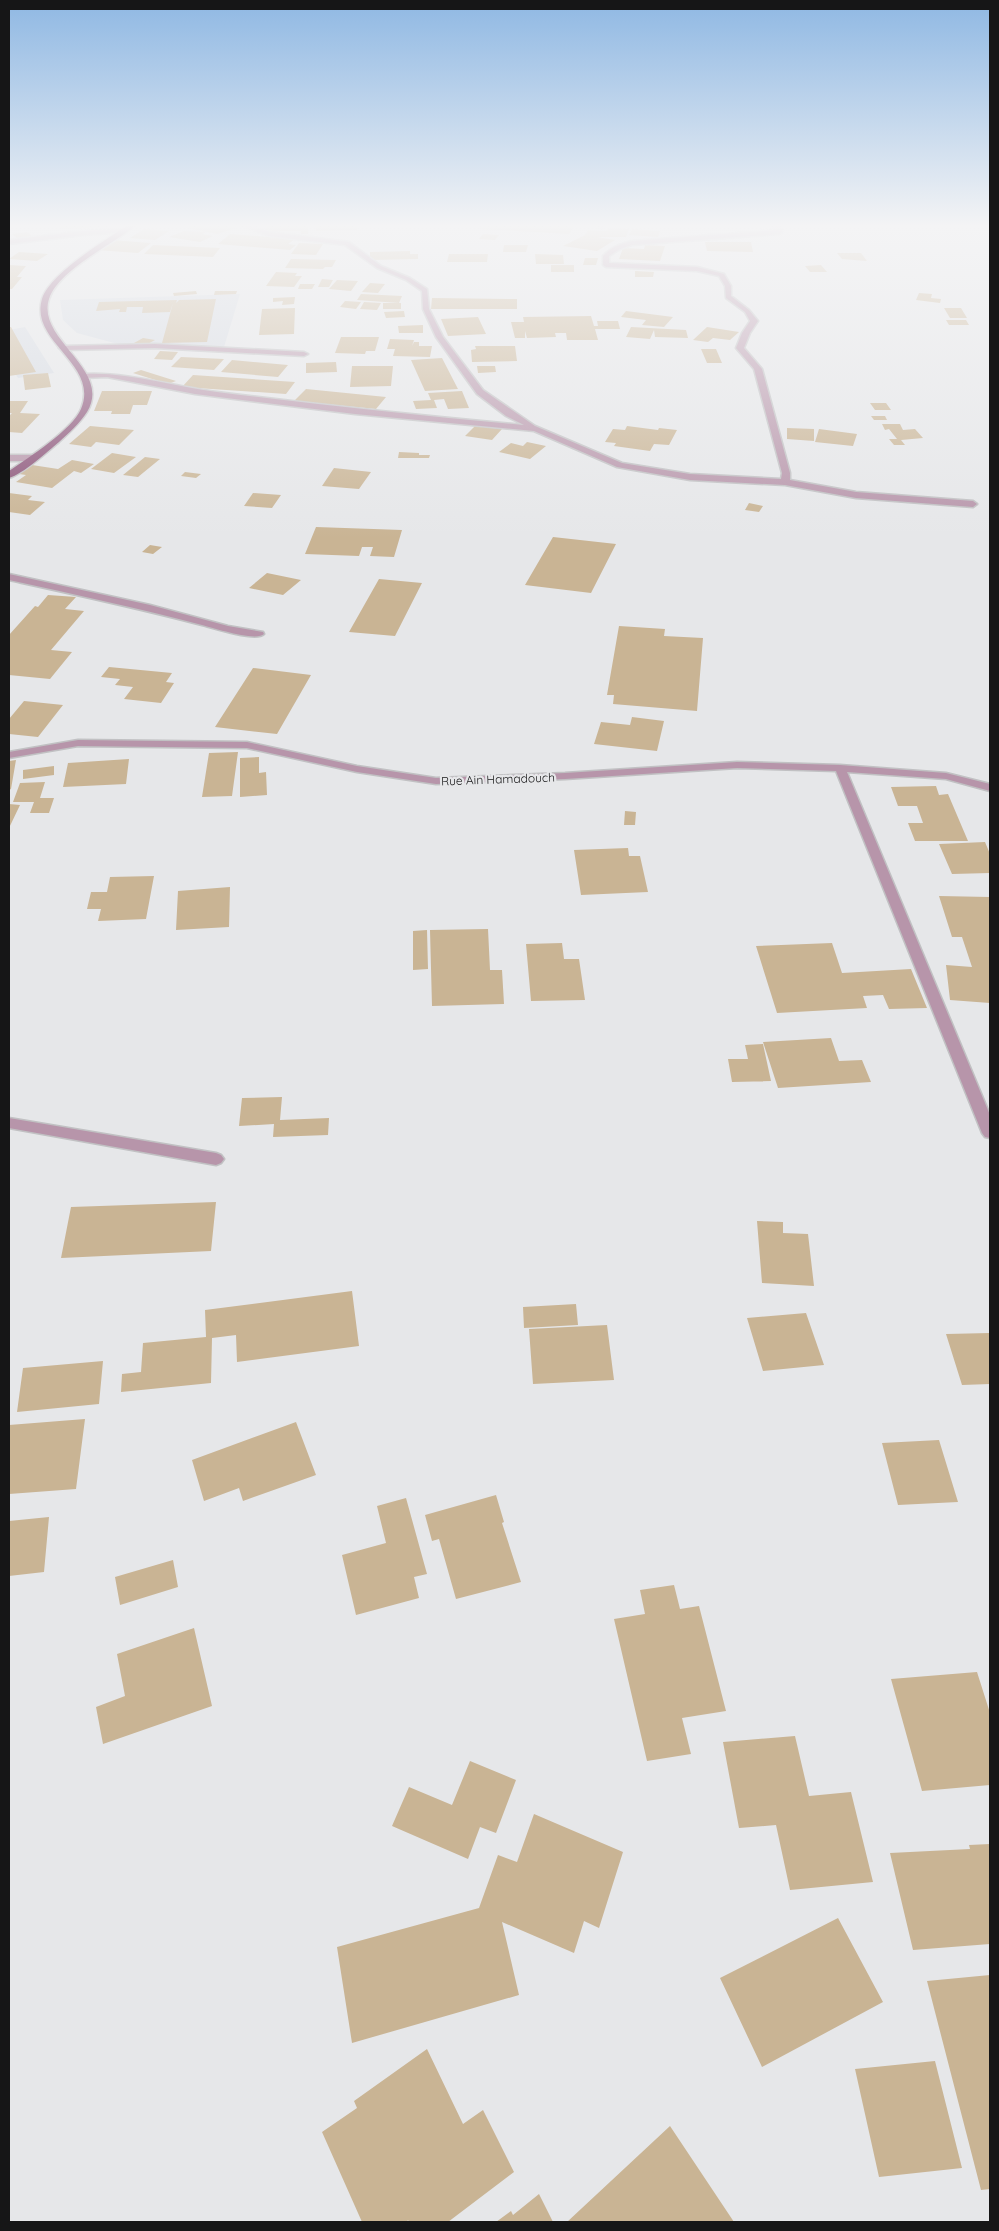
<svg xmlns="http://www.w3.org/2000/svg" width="999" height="2231" viewBox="0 0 999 2231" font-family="Quicksand,sans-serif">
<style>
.built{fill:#d5dae2}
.building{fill:#c9b494}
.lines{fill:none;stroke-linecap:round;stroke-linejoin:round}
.street-casing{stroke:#c1c1c3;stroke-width:3}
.primary-casing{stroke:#c1c1c3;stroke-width:3}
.street{fill:#b795aa;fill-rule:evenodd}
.primary{fill:#8a5177;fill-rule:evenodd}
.labels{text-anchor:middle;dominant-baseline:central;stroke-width:4.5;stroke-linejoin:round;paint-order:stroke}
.far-street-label{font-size:12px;fill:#161617;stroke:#e6e7e9}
</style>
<rect width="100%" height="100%" fill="#e6e7e9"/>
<path class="built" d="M240,294L224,347L133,348L77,333L63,320L60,300Z
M25,327L54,373L18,378L9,363V330Z"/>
<path class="building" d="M107,225V227L61,229V226Z
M192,225H204L202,227L227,225L236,228L217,234L187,228Z
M267,225H308V234H301V231H266Z
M316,225H357V230L316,231Z
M481,225H575L569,234L479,229Z
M608,228L629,229L626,237H597L615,240L597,251L563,246L585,235L588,230L607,231Z
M144,229L169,231L155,240L130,238Z
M632,229L660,231L658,237L629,235Z
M184,231L206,232L202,234L213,236L200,242L169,237Z
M27,232L33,237L18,239L12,234Z
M230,234L295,239L288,244L296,245L290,250L218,244Z
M483,234L499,235L495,240L479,239Z
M111,240L151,243L138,253L97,250Z
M705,242H751L753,252L707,251Z
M299,243L323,244L316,255L291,254Z
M153,245L220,248L213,257L144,254Z
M504,245H528L526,252H503Z
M645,245L665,246L660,261L619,259L623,248L644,249Z
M410,251V254H418V259L370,260V252Z
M19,252L48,254L37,261L9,259Z
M837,253H861L867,261L842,259Z
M449,254H488L487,262H447Z
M535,254L563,255L564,264H536Z
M585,258H598L596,265H583Z
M291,259L336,260L332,267H325L323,269L285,268Z
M9,265L26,266L17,277H22L12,289H9Z
M551,265H574V272H551Z
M821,265L827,272H810L805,266Z
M635,271L654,272L653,277H635Z
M276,272L297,273L295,276H302L294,287L266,286Z
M322,279L333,280L329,287H318Z
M337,280L358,281L351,291L329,289Z
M370,283L385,284L378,293L362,292Z
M300,284H315L312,289H298Z
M196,291L197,294L174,296L173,293Z
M215,291H237L236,294L214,295Z
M919,293L932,294L931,298L941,299L940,303L916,300Z
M361,294L402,296L399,303L357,300Z
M295,297L294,304L282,305L283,301L273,302V298Z
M432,298L517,299V309H431Z
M216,299L207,342L162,343L173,303L170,312L142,313L143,307H127L126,312H119L120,309L96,311L99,302L177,300L176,303L179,300Z
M345,301L361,302L356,309L340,307Z
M364,302L381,303L377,310L360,309Z
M383,303H401V309H383Z
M295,308L294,334L259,335L262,309Z
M944,308H961L967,318H950Z
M404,311L405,317L386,318L384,312Z
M626,311L673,317L664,327L642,325L646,320L621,317Z
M591,316L594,326H598L597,321H618L620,329H595L598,340H567L566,333H555L556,337L527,338L525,331V338H515L511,322H524L523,317Z
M478,317L486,334L448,336L441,319Z
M946,320H966L969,325H949Z
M423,325V333H399L398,326Z
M9,327H11L36,372L9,376Z
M631,327L686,330L688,338L655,337L654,330L650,339L626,337Z
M707,327L739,332L730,340L713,338L708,342L693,340Z
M341,337H379L375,351H366L365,354L335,353Z
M143,338L155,340L146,345L134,343Z
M390,339L414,340L412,346L414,342H419V346H432L430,357L393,356L395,349H387Z
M475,346H515L517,361L472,362L471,350L476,349Z
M701,349H716L722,363H707Z
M160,351L178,352L172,360L154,359Z
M181,357L224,359L214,370L171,367Z
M442,358L458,389L425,391L411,360Z
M232,360L288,365L278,377L221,372Z
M336,362L337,372L306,373V363Z
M352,366H393L391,386L350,387Z
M477,366H495L496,372L478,373Z
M141,370L176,381L168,384L133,373Z
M48,373L51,387L25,390L23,375Z
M193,375L295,382L286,394L182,387Z
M306,389L386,397L376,409L294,401Z
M102,391H152L147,405H133L130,414H111L112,411H94Z
M462,391L469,408L448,409L444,399L434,400L437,408L416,409L413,401L431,400L428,393Z
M9,401H28L20,413L40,414L22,433L9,432V416L12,413H9Z
M870,403H886L891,410H875Z
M871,416H885L887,420H874Z
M882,424H900L903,430L915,429L923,438L901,440L905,445H894L889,439H897L889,429L885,430Z
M90,426L134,430L119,445L96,442L91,447L69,444Z
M475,426L502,429L492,440L465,436Z
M627,426L658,430L659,428L677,430L669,445L654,444L650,451L614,446L616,443L605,442L613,429L625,430Z
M787,428L814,429V441L787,439Z
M819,429L857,434L853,446L815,442Z
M527,442L546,446L530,459L499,452L511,443L523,446Z
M399,452L419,453V455H430L429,458H398Z
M112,453L136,457L114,473L91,469Z
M145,457L160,459L138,477L123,475Z
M72,460L94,464L81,473L74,471L52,488L16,482L26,475L19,474L32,465L58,469Z
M334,468L371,472L359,489L322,486Z
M185,472L201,474L196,478L181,476Z
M9,493L32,496L28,500L45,502L30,515L9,512Z
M253,493L281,495L272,508L244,506Z
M749,503L763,506L759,512L745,510Z
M316,527L402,530L394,557L370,556L373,547H362L359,556L305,554Z
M553,537L616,544L591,593L525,585Z
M150,545L162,547L153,554L142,552Z
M267,573L301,580L283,595L249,588Z
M379,579L422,583L395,636L349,632Z
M48,595L76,597L65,609L84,611L51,650L72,652L50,679L9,675V635L35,606L38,607Z
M619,626L665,629L664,636L703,638L697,711L613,704L614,695H607Z
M109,667L172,673L166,682L174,683L161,703L124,699L133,687L115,685L120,679L101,677Z
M253,668L311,675L277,734L215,727Z
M24,701L63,705L38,737L9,734V719Z
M632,717L664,721L657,751L594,744L601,722L630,725Z
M238,752L232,796L202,797L209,753Z
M259,757V773L266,772L267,795L240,797V758Z
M129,759L126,784L63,787L68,763Z
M16,760L11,789L9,790V761Z
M54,766V775L23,779V770Z
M45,782L40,798H54L49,813H30L34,802H13L20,783Z
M936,786L939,795L948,794L968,841H915L908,823H923L917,806H898L891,787Z
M9,804L20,805L9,828Z
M625,811L636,812L635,825H624Z
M985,842L990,854V873L952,874L939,844Z
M628,848L629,856H640L648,892L581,895L574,850Z
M154,876L146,919L98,921L101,909H87L91,892H107L110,877Z
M230,887L229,927L176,930L178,891Z
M939,896L990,897V1003L950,1000L946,965L972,967L962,937H952Z
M488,929L490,970H502L504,1004L432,1006L430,930Z
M427,930L428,969L413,970V931Z
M562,943L564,959H579L585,1000L531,1001L526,944Z
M832,943L842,973L911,969L927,1008L889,1009L883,995L863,996L867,1008L777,1013L756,946Z
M831,1038L839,1061L862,1060L871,1082L778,1088L763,1042Z
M763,1044L771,1081L732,1082L728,1059H748L745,1045Z
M282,1097L280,1120L329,1118L328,1135L273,1137L274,1124L239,1126L242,1098Z
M216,1202L211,1251L61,1258L71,1207Z
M757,1221L783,1222V1233L808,1234L814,1286L762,1283Z
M352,1291L359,1346L237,1362L236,1335L212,1338L211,1383L121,1392L122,1374L141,1372L143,1343L206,1337L205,1310Z
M576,1304L578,1325L524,1328L523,1307Z
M806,1313L824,1365L763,1371L747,1318Z
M607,1325L614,1380L533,1384L529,1329Z
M990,1333V1384L962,1385L946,1334Z
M103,1361L99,1404L17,1412L23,1368Z
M85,1419L76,1489L9,1494V1425Z
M296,1422L316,1475L243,1501L239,1488L204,1501L192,1460Z
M939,1440L958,1502L898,1505L882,1443Z
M496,1495L504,1522L502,1523L521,1582L456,1599L439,1539L432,1541L425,1515Z
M406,1498L427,1574L414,1577L419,1598L356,1615L342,1555L386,1543L377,1506Z
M49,1517L44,1572L9,1576V1521Z
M173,1560L178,1587L120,1605L115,1577Z
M674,1585L680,1609L699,1606L726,1711L682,1718L691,1754L647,1761L614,1619L645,1614L640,1590Z
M194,1628L212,1706L103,1744L96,1707L125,1696L117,1654Z
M977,1672L990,1713V1785L922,1791L891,1679Z
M795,1736L809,1796L851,1792L873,1882L790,1890L776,1825L739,1828L723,1742Z
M470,1761L516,1780L496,1833L480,1827L468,1859L392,1826L409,1787L452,1805Z
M534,1814L623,1852L599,1928L584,1921L574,1953L502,1922L519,1995L352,2043L337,1947L479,1908L498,1855L517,1862Z
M990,1844V1944L913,1950L890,1853L970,1849L969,1845Z
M838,1918L883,2002L762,2067L720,1978Z
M990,1975V2189L981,2190L927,1981Z
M427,2049L463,2124L483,2110L514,2172L448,2222H409L408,2220L407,2222H362L322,2132L357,2108L354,2101Z
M935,2061L962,2168L879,2177L855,2069Z
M670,2126L734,2222H567Z
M539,2194L553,2222H496L511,2211L513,2215Z"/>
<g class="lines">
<g class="street-casing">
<path id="street" d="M240,225H250L270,232L349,242L381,266L410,278L427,289L429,309L443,337L483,390L535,426L622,463L690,474L781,479L782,473L754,369L736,348L742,333L750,321L745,312L726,298L725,286L719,276L697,271L606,267L603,265V256C611,247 620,244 632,241L776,230L771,225H778L782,229V232L779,234L632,245L620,249L609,256V263L697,267L724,274L731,286V296L749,310L758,321L750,333L744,348L762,369L790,473V480L856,492L973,501L977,504L973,507L856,498L785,485L690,480L617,467L534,431L355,414L195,394L107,377L83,378V374H86C130,372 174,387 217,392C319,405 422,416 524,425L506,416L477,394L436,337L423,309L422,291L406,280L377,268L345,245L269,236Z
M592,225H605V226L602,228Z
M124,229L126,232L83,235L9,244V240L83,231Z
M155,344L304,352L308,354L304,356L155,348L63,350L59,348L63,346Z
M9,455H34L38,458L34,461H9Z
M9,574L150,605L228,626L263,632L264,634C256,642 214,628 202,625C138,608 73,594 9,580Z
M78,740L247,742L357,766L436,778L565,773L737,762L840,765L946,773L990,784V791L946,779L847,772L990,1115V1138L985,1137L982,1133L836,771L737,768L565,779L436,784L357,772L247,748L78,746L9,758V752Z
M9,1118L216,1153L221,1155L224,1159L221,1163L216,1165L9,1128Z"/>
</g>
<g class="primary-casing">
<path id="primary" d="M128,225H136C114,244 58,270 49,299C36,340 113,369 87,412C80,423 69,433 59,442C47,452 23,474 9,478V471C28,458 72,430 81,409C100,364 29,342 42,299C50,273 106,240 128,225Z"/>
</g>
<use href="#street" class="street"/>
<use href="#primary" class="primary"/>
</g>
<linearGradient id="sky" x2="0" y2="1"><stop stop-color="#8fb8e3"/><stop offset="0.42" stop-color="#f4f4f5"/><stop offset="1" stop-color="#f4f4f5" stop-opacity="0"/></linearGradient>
<rect width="999" height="538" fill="url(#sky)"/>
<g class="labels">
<g class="far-street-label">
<text transform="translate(498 779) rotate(-2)">Rue Ain Hamadouch</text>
</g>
</g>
<rect width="999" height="2231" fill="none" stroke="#161617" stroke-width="20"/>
</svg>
